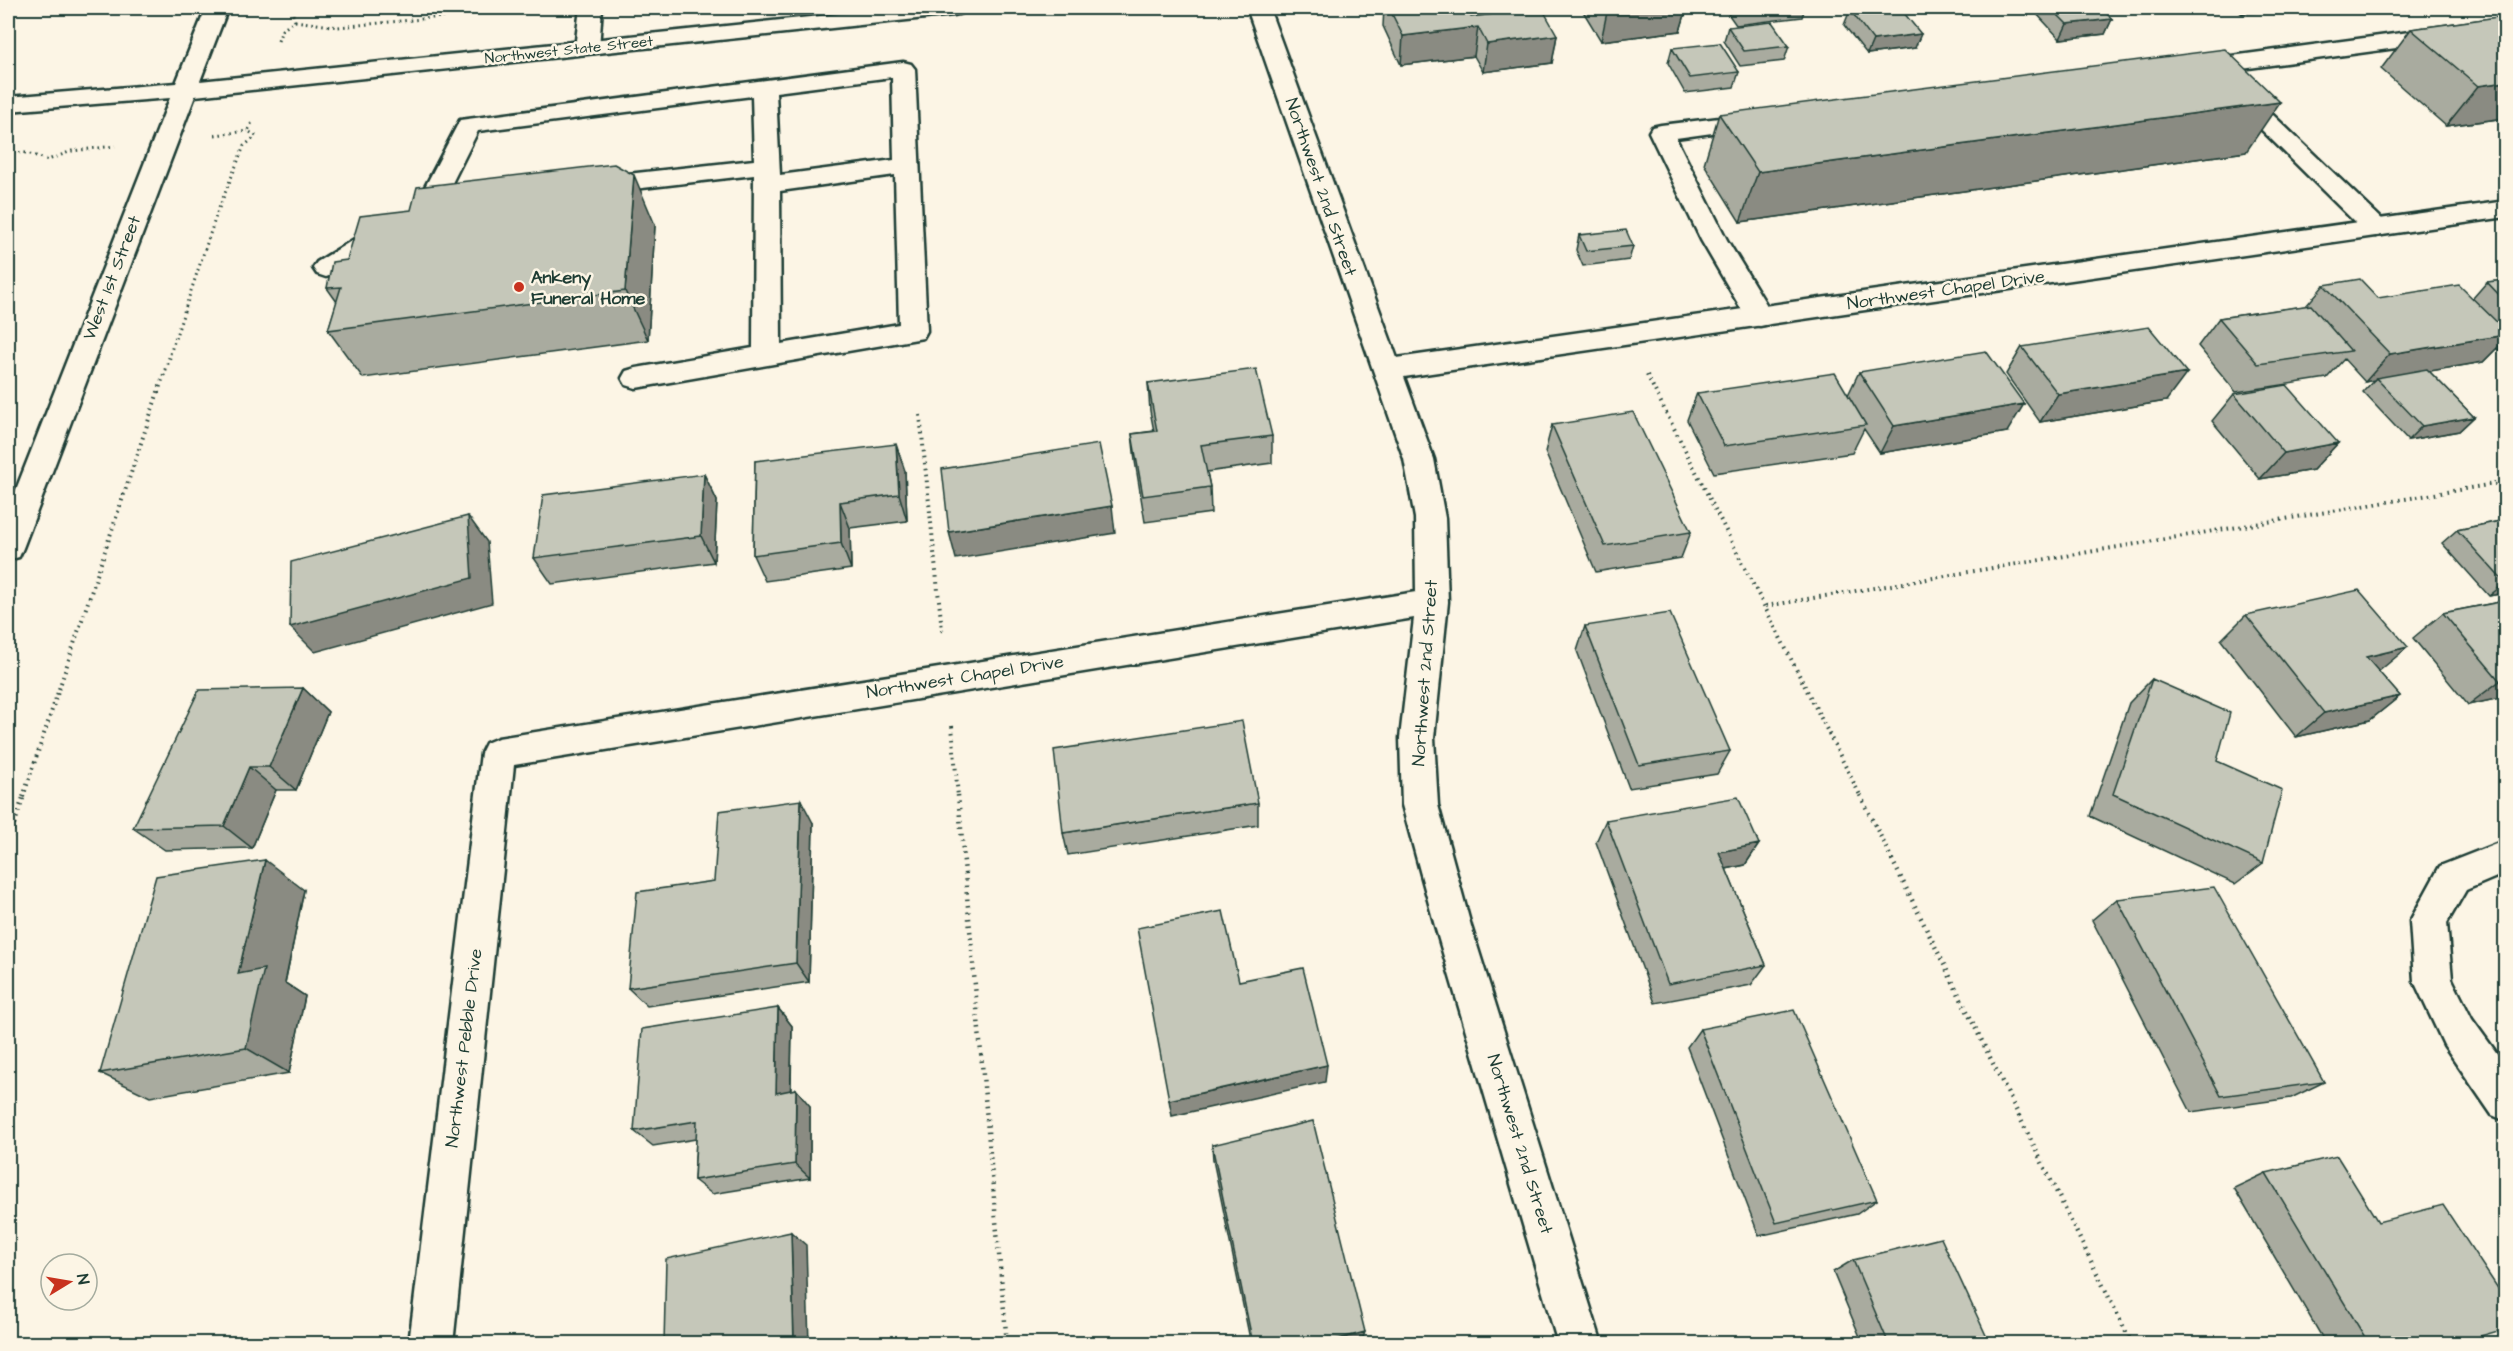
<svg xmlns="http://www.w3.org/2000/svg" width="2513" height="1351" viewBox="0 0 2513 1351" font-family="'Architects Daughter',sans-serif">
<style>
.lines{fill:none;stroke-linecap:round;stroke-linejoin:round}
.service-casing{stroke:#1f3d34;stroke-width:5}
.minor-casing{stroke:#1f3d34;stroke-width:5}
.secondary-casing{stroke:#1f3d34;stroke-width:5}
.path-far2{stroke:#1f3d34;stroke-width:3;stroke-dasharray:1.5 4;stroke-linecap:butt}
.path-far1{stroke:#1f3d34;stroke-width:4;stroke-dasharray:1.5 4.5;stroke-linecap:butt}
.path{stroke:#1f3d34;stroke-width:4.5;stroke-dasharray:1.5 5;stroke-linecap:butt}
.service{fill:#fcf5e5;fill-rule:evenodd}
.minor{fill:#fcf5e5;fill-rule:evenodd}
.secondary{fill:#fcf5e5;fill-rule:evenodd}
.wall{fill:#a9ab9f;stroke:#1f3d34;stroke-width:1.5}
.shaded-wall{fill:#8a8b82;stroke:#1f3d34;stroke-width:1.5}
.building{fill:#c5c7b9;stroke:#1f3d34;stroke-width:1.5}
.poi-dot{fill:#c8321e;stroke:#fcf5e5;stroke-width:2}
.labels{text-anchor:middle;dominant-baseline:central;stroke-width:5;stroke-linejoin:round;paint-order:stroke}
.far-street-label{font-size:15px;fill:#1f3d34;stroke:#fcf5e5}
.street-label{font-size:18px;fill:#1f3d34;stroke:#fcf5e5}
.poi-label{font-size:18px;font-weight:bold;fill:#1f3d34;stroke:#fcf5e5;text-anchor:start}
</style>
<rect width="100%" height="100%" fill="#fcf5e5"/>
<filter id="ink" filterUnits="userSpaceOnUse"><feTurbulence type="fractalNoise" baseFrequency=".0167" numOctaves="2"/><feDisplacementMap in="SourceGraphic" scale="12" xChannelSelector="R" yChannelSelector="G"/><feConvolveMatrix kernelMatrix="1 2 1 2 8 2 1 2 1" color-interpolation-filters="sRGB"/></filter>
<g filter="url(#ink)">
<g class="lines">
<g class="service-casing">
<path id="service" d="M580,8H602L599,48L595,53H579L575,48Z
M2506,19V33L2227,71L2385,222L2389,228L2385,234L2376,236L2367,234L2197,66L2201,61L2209,59Z
M903,62L911,64L915,69L927,331L923,338L636,388L626,385L622,378L626,371L636,368L753,348L754,175L591,194L582,192L578,186L582,180L591,178L754,160L752,96L478,131L446,195L457,197L461,203L457,209L428,214L419,212L415,206L460,120ZM892,77L894,160L780,175L776,92ZM895,175L899,324L781,344L780,191Z
M1761,113L1770,115L1773,120L1770,125L1676,138L1727,240L1774,317L1770,324L1760,326L1750,324L1701,240L1649,132L1652,127L1661,125Z
M388,222L397,224L401,230L397,236L335,274L326,277L317,274L313,268L317,262L379,224Z"/>
</g>
<g class="minor-casing">
<path id="minor" d="M1247,8H1269L1397,358L2506,201V217L1404,377L1434,459L1445,518L1448,602L1434,738L1438,805L1471,926L1602,1344H1558L1435,926L1402,805L1400,738L1414,618L514,765L453,1344H409L481,753L486,743L498,738L1416,592L1415,518L1404,459Z
M2506,840V873L2466,890L2447,923L2452,979L2472,1019L2506,1066V1121L2492,1115L2444,1045L2414,981L2410,921L2440,866Z"/>
</g>
<g class="secondary-casing">
<path id="secondary" d="M206,8H228L200,81L897,8H965L962,13L954,15L195,96L23,548L19,557L8,560V510L170,98L8,111V97L176,83Z"/>
</g>
<path class="path-far2" d="M295,21L338,27L506,11L521,12
M278,41L282,30L295,21L291,8
M215,135L248,131
M8,152L27,153L48,160L72,151L115,146
M170,354L217,213L244,146L256,136L248,131L252,122"/>
<path class="path-far1" d="M1647,375L1861,797
M920,415L942,630L946,633
M1766,606L2506,482
M952,726L958,797
M23,797L171,353"/>
<path class="path" d="M958,795L1007,1344
M1860,795L2132,1344
M8,843L24,795"/>
<use href="#service" class="service"/>
<use href="#minor" class="minor"/>
<use href="#secondary" class="secondary"/>
</g>
<path class="wall" d="M1384,8H1466L1471,17L1557,35L1552,63L1483,72L1474,56L1401,65L1383,26Z
M1581,8H1687L1680,31L1601,41Z
M1724,8H1805L1802,17L1736,25Z
M2038,8H2101L2112,19L2105,34L2060,39L2036,13Z
M2235,8H2269L2267,11L2242,14Z
M1850,10L1915,48L1867,54L1844,25Z
M2505,16V118L2446,126L2381,69L2411,29Z
M1728,27L1789,46L1784,61L1740,66L1724,41Z
M1672,48L1739,72L1734,87L1685,93L1668,63Z
M1719,114L2246,152L1740,222L1704,164Z
M655,225L648,340L363,378L328,330L337,302L327,288L347,260Z
M1579,235L1633,246L1629,260L1583,266L1576,250Z
M2505,280V356L2497,348L2483,362L2429,371L2474,417L2459,431L2408,440L2363,392L2374,380L2365,382L2344,359L2327,378L2236,392L2198,346L2219,318L2306,306L2324,285L2378,298H2473L2487,282Z
M2022,347L2166,401L2040,422L2006,374Z
M1859,372L2007,432L1880,453L1864,429L1852,453L1714,473L1687,420L1697,393L1848,395Z
M1148,383L1272,436V463L1207,472L1210,487L1211,513L1145,522L1135,461L1132,434L1154,431L1150,411Z
M2234,394L2338,443L2313,470L2260,479L2212,421Z
M1552,425L1691,532L1681,558L1596,572L1545,452Z
M755,461L905,471L907,521L850,528L851,569L765,581L753,555Z
M704,474L717,501L714,562L552,584L534,558Z
M2505,520V593L2489,596L2442,543L2457,530Z
M2505,601V697L2468,705L2413,638L2443,613Z
M2246,615L2379,672L2400,696L2370,720L2296,737L2221,640Z
M1585,626L1730,751L1717,774L1629,788L1577,651Z
M2152,679L2217,761L2263,863L2235,884L2090,816L2129,703Z
M303,688L328,712L296,790H276L252,848L165,850L133,828Z
M1258,803V825L1068,855L1063,833Z
M1606,820L1759,844L1745,865L1726,869L1766,965L1751,985L1655,1003L1596,842Z
M813,823L809,982L647,1006L628,988L714,881Z
M304,890L285,983L305,996L289,1073L150,1097L100,1073Z
M2117,899L2324,1082L2291,1098L2191,1112L2092,920Z
M778,1008L792,1026L791,1090L810,1106V1178L712,1194L694,1180L696,1139L653,1146L634,1131Z
M1700,1029L1877,1200L1857,1214L1759,1236L1687,1047Z
M1212,1145L1362,1341L1353,1344H1251L1213,1160Z
M2266,1173L2453,1344H2326L2234,1188Z
M1853,1260L1990,1344H1863L1833,1272Z"/>
<path class="shaded-wall" d="M1645,8H1687L1680,31L1601,41L1607,12Z
M2246,8H2269L2267,11L2242,14Z
M2112,19L2105,34L2060,39L2067,24Z
M1478,27L1474,56L1401,65L1403,36Z
M1921,34L1915,48L1867,54L1873,40Z
M1557,35L1552,63L1483,72L1487,44Z
M2505,82V118L2446,126L2478,86Z
M2280,102L2246,152L1740,222L1758,172Z
M634,175L655,225L648,340L625,291Z
M2505,335V340L2483,362L2378,380L2376,378L2374,380L2365,382L2390,354Z
M2187,373L2166,401L2040,422L2058,394Z
M2024,404L2007,432L1880,453L1894,426Z
M2474,417L2459,431L2408,440L2422,426Z
M2338,443L2313,470L2260,479L2284,453Z
M896,444L905,471L907,521L899,494Z
M704,474L717,501L714,562L701,536Z
M840,502L850,528L851,569L841,543Z
M1112,506L1115,533L956,559L949,532Z
M468,516L487,542L492,603L315,652L290,627Z
M2505,583V593L2489,596Z
M2408,647L2378,672L2366,657Z
M2505,679V697L2468,705L2500,681Z
M303,688L328,712L296,790L269,767Z
M2400,696L2370,720L2296,737L2324,713Z
M249,767L276,790L252,848L224,826Z
M801,800L813,823L809,982L796,963Z
M1759,844L1745,865L1706,873L1719,852Z
M265,860L304,890L285,983L305,996L289,1073L246,1048L238,974Z
M778,1008L792,1026L790,1109L776,1093Z
M1327,1065L1325,1082L1172,1116L1169,1100Z
M796,1089L810,1106V1178L795,1164Z
M791,1232L806,1245L809,1344H794Z
M1365,1332L1362,1341L1353,1344H1319Z"/>
<path class="building" d="M1389,8H1466L1471,17L1542,8L1557,35L1487,44L1478,27L1403,36Z
M1604,8H1645L1607,12Z
M1874,8H1900L1921,34L1873,40L1850,10Z
M2051,8H2101L2112,19L2067,24Z
M2505,16V82L2478,86L2411,29Z
M1772,22L1789,46L1744,51L1728,27Z
M1720,43L1739,72L1690,78L1672,48Z
M2225,49L2280,102L1758,172L1719,114Z
M614,164L634,175L625,291L328,330L341,287L327,288L332,262L347,260L360,216L411,210L417,187Z
M1626,230L1633,246L1586,251L1579,235Z
M2360,279L2378,298L2459,285L2505,330V335L2390,354L2324,285Z
M2505,280V301L2487,282Z
M2311,305L2351,351L2258,364L2219,318Z
M2149,327L2187,373L2058,394L2022,347Z
M1986,351L2024,404L1894,426L1859,372Z
M1256,369L1272,436L1201,445L1210,487L1143,496L1132,434L1157,431L1148,383Z
M2427,369L2474,417L2422,426L2376,378Z
M1835,373L1866,425L1724,446L1697,393Z
M2287,385L2338,443L2284,453L2234,394Z
M1633,412L1691,532L1605,546L1552,425Z
M896,444L899,494L840,502L841,543L753,555L755,461Z
M1099,444L1112,506L949,532L942,469Z
M704,474L701,536L534,558L543,495Z
M468,516L472,578L290,627L291,562Z
M2505,520V583L2457,530Z
M2359,590L2408,647L2366,657L2400,696L2324,713L2246,615Z
M2505,601V679L2500,681L2443,613Z
M1670,613L1730,751L1639,765L1585,626Z
M2152,679L2230,713L2217,761L2282,790L2263,863L2113,794Z
M303,688L269,767H249L224,826L133,828L199,690Z
M1242,721L1258,803L1063,833L1054,750Z
M1738,797L1759,844L1719,852L1766,965L1668,984L1606,820Z
M801,800L796,963L628,988L637,892L714,881L719,811Z
M265,860L238,974L264,969L246,1048L100,1073L156,876Z
M2214,887L2324,1082L2221,1096L2117,899Z
M1223,911L1239,981L1303,968L1327,1065L1169,1100L1137,928Z
M778,1008L776,1093L796,1089L795,1164L694,1180L697,1121L634,1131L642,1029Z
M1794,1010L1877,1200L1776,1223L1700,1029Z
M1313,1121L1365,1332L1319,1344H1253L1212,1145Z
M2337,1156L2378,1222L2443,1205L2505,1299V1329L2453,1344H2369L2266,1173Z
M791,1232L794,1344H664L666,1259Z
M1941,1238L1990,1344H1882L1888,1342L1853,1260Z"/>
</g>
<circle class="poi-dot" cx="519" cy="287" r="6"/>
<g class="labels">
<g class="far-street-label">
<text transform="translate(569 50) rotate(-6)">Northwest State Street</text>
</g>
<g class="street-label">
<text transform="translate(1321 187) rotate(71)">Northwest 2nd Street</text>
<text transform="translate(112 278) rotate(-69)">West 1st Street</text>
<text transform="translate(1946 290) rotate(-8)">Northwest Chapel Drive</text>
<text transform="translate(1425 673) rotate(-86)">Northwest 2nd Street</text>
<text transform="translate(965 677) rotate(-9)">Northwest Chapel Drive</text>
<text transform="translate(464 1048) rotate(-83)">Northwest Pebble Drive</text>
<text transform="translate(1520 1144) rotate(73)">Northwest 2nd Street</text>
</g>
<g class="poi-label">
<text x="531" y="277">Ankeny<tspan x="531" dy="21">Funeral Home</tspan></text>
</g>
</g>
<rect width="2513" height="1351" fill="none" stroke="#fcf5e5" stroke-width="30"/>
<rect x="15" y="15" width="2483" height="1321" fill="none" stroke="#1f3d34" stroke-width="2" filter="url(#ink)"/>
<g transform="translate(69 1282) rotate(79)"><circle r="28" fill="#fcf5e5" stroke="#a4ab9e" stroke-width="1.5"/>
<path d="M0-4.5L10 22L0 15L-10 22Z" fill="#c8321e"/>
<text y="-9" font-size="16" font-weight="bold" text-anchor="middle" fill="#1f3d34">N</text>
</g>
</svg>
